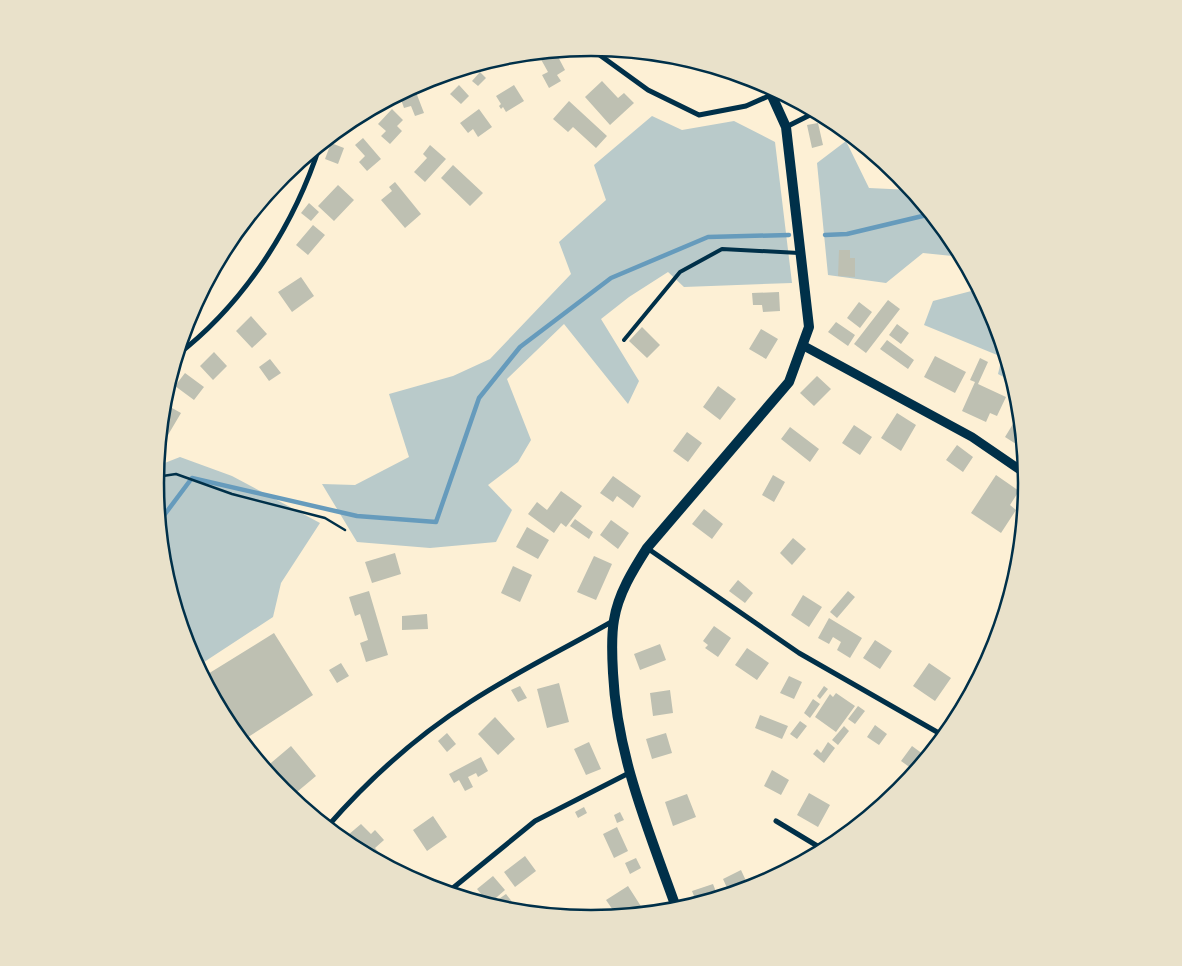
<svg xmlns="http://www.w3.org/2000/svg" width="1182" height="966" viewBox="0 0 1182 966" font-family="Georgia,serif">
<style>
.green{fill:#b9caca}
.lines{fill:none;stroke-linecap:round;stroke-linejoin:round}
.stream{stroke:#669bbc;stroke-width:4.5}
.building{fill:#bec0b2}
.path{stroke:#003049;stroke-width:2.5}
.service{stroke:#003049;stroke-width:4}
.minor{stroke:#003049;stroke-width:5}
.tertiary{stroke:#003049;stroke-width:9}
.secondary{stroke:#003049;stroke-width:10}
.rim{fill:none;stroke:#003049;stroke-width:2.5}
</style>
<rect width="100%" height="100%" fill="#fdf0d5"/>
<path class="green" d="M652,116L682,130L734,121L775,142L792,283L684,287L668,272L629,297L601,319L639,381L628,404L564,324L507,379L531,440L518,462L488,485L512,510L496,542L430,548L357,542L322,484L355,485L409,457L389,394L453,376L490,359L571,274L559,242L606,200L594,165Z
M846,141L869,188L911,190L953,241L962,257L923,253L886,283L828,275L817,163Z
M979,289L993,317L1013,382L998,374L1002,357L924,325L933,301Z
M180,457L232,476L320,523L281,583L273,617L198,666C170,614 151,525 157,466Z"/>
<g class="lines">
<path class="stream" d="M825,235L847,234L931,214
M159,522L192,478L357,516L436,522L479,398L520,347L611,278L708,237L789,235"/>
</g>
<path class="building" d="M555,51L565,70L557,75L561,81L549,88L542,75L548,72L538,54Z
M480,72L486,78L478,86L472,81Z
M602,81L618,98L624,93L634,103L610,125L585,97Z
M459,85L469,96L461,104L450,94Z
M514,85L524,101L506,112L503,107L501,109L499,106L501,104L496,96Z
M414,87L424,113L415,116L411,106L404,108L399,94Z
M569,101L607,136L596,148L573,127L568,132L553,119Z
M380,104L375,114L368,111L379,105Z
M392,109L403,120L397,126L402,131L390,144L381,136L386,131L378,124Z
M479,109L492,127L478,137L473,129L468,133L460,123Z
M818,123L823,145L812,148L807,125Z
M363,138L381,159L367,171L359,162L365,156L355,145Z
M331,143L344,148L338,164L325,159Z
M430,145L446,159L425,182L414,172L427,158L423,154Z
M453,165L483,193L470,206L441,178Z
M395,182L421,214L405,228L381,200L392,191L389,187Z
M338,185L354,200L334,221L318,206Z
M309,203L319,212L311,221L301,213Z
M313,225L325,235L308,255L296,245Z
M839,250H850V258H855V277L838,276Z
M301,277L314,296L292,312L278,292Z
M779,292L780,311L763,312L762,305H753L752,293Z
M888,300L900,309L866,353L854,344Z
M859,302L872,312L860,328L847,318Z
M251,316L267,334L252,348L236,331Z
M836,322L855,335L848,346L828,332Z
M897,324L909,333L901,344L889,335Z
M642,327L660,345L647,358L629,341Z
M761,329L778,339L766,359L749,349Z
M887,340L914,360L908,369L880,349Z
M214,352L227,366L213,380L200,366Z
M935,356L966,372L955,393L924,377Z
M980,358L988,362L978,384L1006,397L997,416L990,413L986,422L962,411L975,382L970,380Z
M270,359L281,373L269,381L259,367Z
M185,373L204,387L194,400L175,386Z
M817,376L831,389L814,406L800,393Z
M718,386L736,399L720,420L703,407Z
M163,403L181,413L168,435L161,430Z
M897,413L916,425L901,451L881,438Z
M1016,419L1021,422L1022,440L1019,446L1005,437Z
M854,425L872,437L860,455L842,443Z
M790,427L819,449L810,462L781,439Z
M687,432L702,443L688,462L673,451Z
M957,445L973,457L963,472L946,460Z
M773,475L785,482L774,502L762,495Z
M996,475L1019,491L1010,505L1016,510L1001,533L971,513Z
M613,476L641,496L633,508L617,496L613,502L600,493Z
M561,491L582,506L566,527L561,523L554,533L528,514L537,502L547,510Z
M704,509L723,524L712,539L692,524Z
M575,519L593,532L589,539L570,526Z
M611,520L629,533L618,549L600,535Z
M527,527L549,540L538,559L516,547Z
M793,538L806,549L792,565L780,553Z
M395,553L401,574L372,583L365,562Z
M594,556L612,564L596,600L577,592Z
M513,566L532,575L520,602L501,593Z
M738,580L753,593L745,603L729,591Z
M369,591L388,655L366,662L360,643L368,640L360,614L355,616L349,597Z
M848,591L855,597L837,618L830,612Z
M803,595L822,607L809,627L791,615Z
M427,614L428,629L402,630V616Z
M829,618L862,638L850,658L837,650L841,642L833,637L829,644L818,638Z
M714,626L731,638L718,657L705,648L708,645L703,641Z
M274,633L313,695L242,741L229,725L203,677Z
M875,640L892,651L880,669L863,658Z
M660,644L666,660L640,670L634,654Z
M747,648L769,663L757,680L735,665Z
M341,663L349,676L337,683L329,670Z
M929,663L951,678L935,701L913,686Z
M789,676L802,682L794,699L780,693Z
M559,683L569,722L547,728L537,689Z
M520,686L527,698L518,702L511,690Z
M824,686L828,689L820,699L817,696Z
M670,690L673,713L653,716L650,693Z
M967,691L970,693L960,711L956,708Z
M836,693L855,706L836,732L815,717L830,694L833,697Z
M813,699L820,704L810,718L804,713Z
M858,706L865,711L855,724L848,719Z
M760,715L788,726L782,739L755,728Z
M495,717L515,739L498,755L478,734Z
M800,721L807,726L797,739L790,734Z
M875,725L887,734L879,745L867,737Z
M844,726L849,731L838,745L832,740Z
M447,733L456,744L447,752L438,741Z
M666,733L672,753L652,759L646,739Z
M589,742L601,769L586,775L574,749Z
M828,742L835,748L824,763L813,754L817,749L821,753Z
M291,746L316,776L291,797L265,768Z
M912,746L927,757L915,771L901,761Z
M481,757L488,771L478,777L476,773L468,777L473,787L465,791L459,780L454,783L449,774Z
M772,770L789,780L781,795L764,786Z
M809,793L830,805L818,827L797,815Z
M687,794L696,817L673,826L665,802Z
M584,807L587,813L578,818L575,812Z
M620,812L624,820L617,823L614,815Z
M433,816L447,837L427,851L413,830Z
M361,824L371,834L375,830L384,840L375,848L380,854L375,859L357,849L359,848L348,835Z
M617,827L628,851L614,858L603,834Z
M525,856L536,871L515,887L504,872Z
M636,858L641,868L630,874L625,863Z
M408,870L415,881L403,874Z
M741,870L747,883L729,892L723,879Z
M493,876L505,890L489,904L477,889Z
M713,884L718,897L697,904L692,891Z
M628,886L644,911L640,914L617,916L606,900Z
M506,894L516,907L511,911L496,907L493,903Z"/>
<g class="lines">
<path class="path" d="M156,477L176,474L232,494L325,518L345,530"/>
<path class="service" d="M624,340L680,272L722,249L799,253"/>
<path class="minor" d="M590,48L648,90L699,115L746,106L771,95
M786,127L816,112
M176,356C244,304 294,226 320,145
M647,548L799,653L944,736
M776,821L824,850
M327,827C368,780 418,735 470,702C516,672 566,648 613,621
M448,892L535,821L629,773"/>
<path class="tertiary" d="M804,346L972,437L1026,474"/>
<path class="secondary" d="M677,910C649,831 617,757 613,673C612,656 611,637 614,620C618,594 633,570 647,548L789,382L809,327L786,127L767,85"/>
</g>
<path d="M0 0H1182V966H0ZM164 483a427 427 0 1 1 854 0a427 427 0 1 1-854 0Z" fill="#e9e1ca" fill-rule="evenodd"/>
<path class="rim" d="M164 483a427 427 0 1 1 854 0a427 427 0 1 1-854 0Z"/>
</svg>
